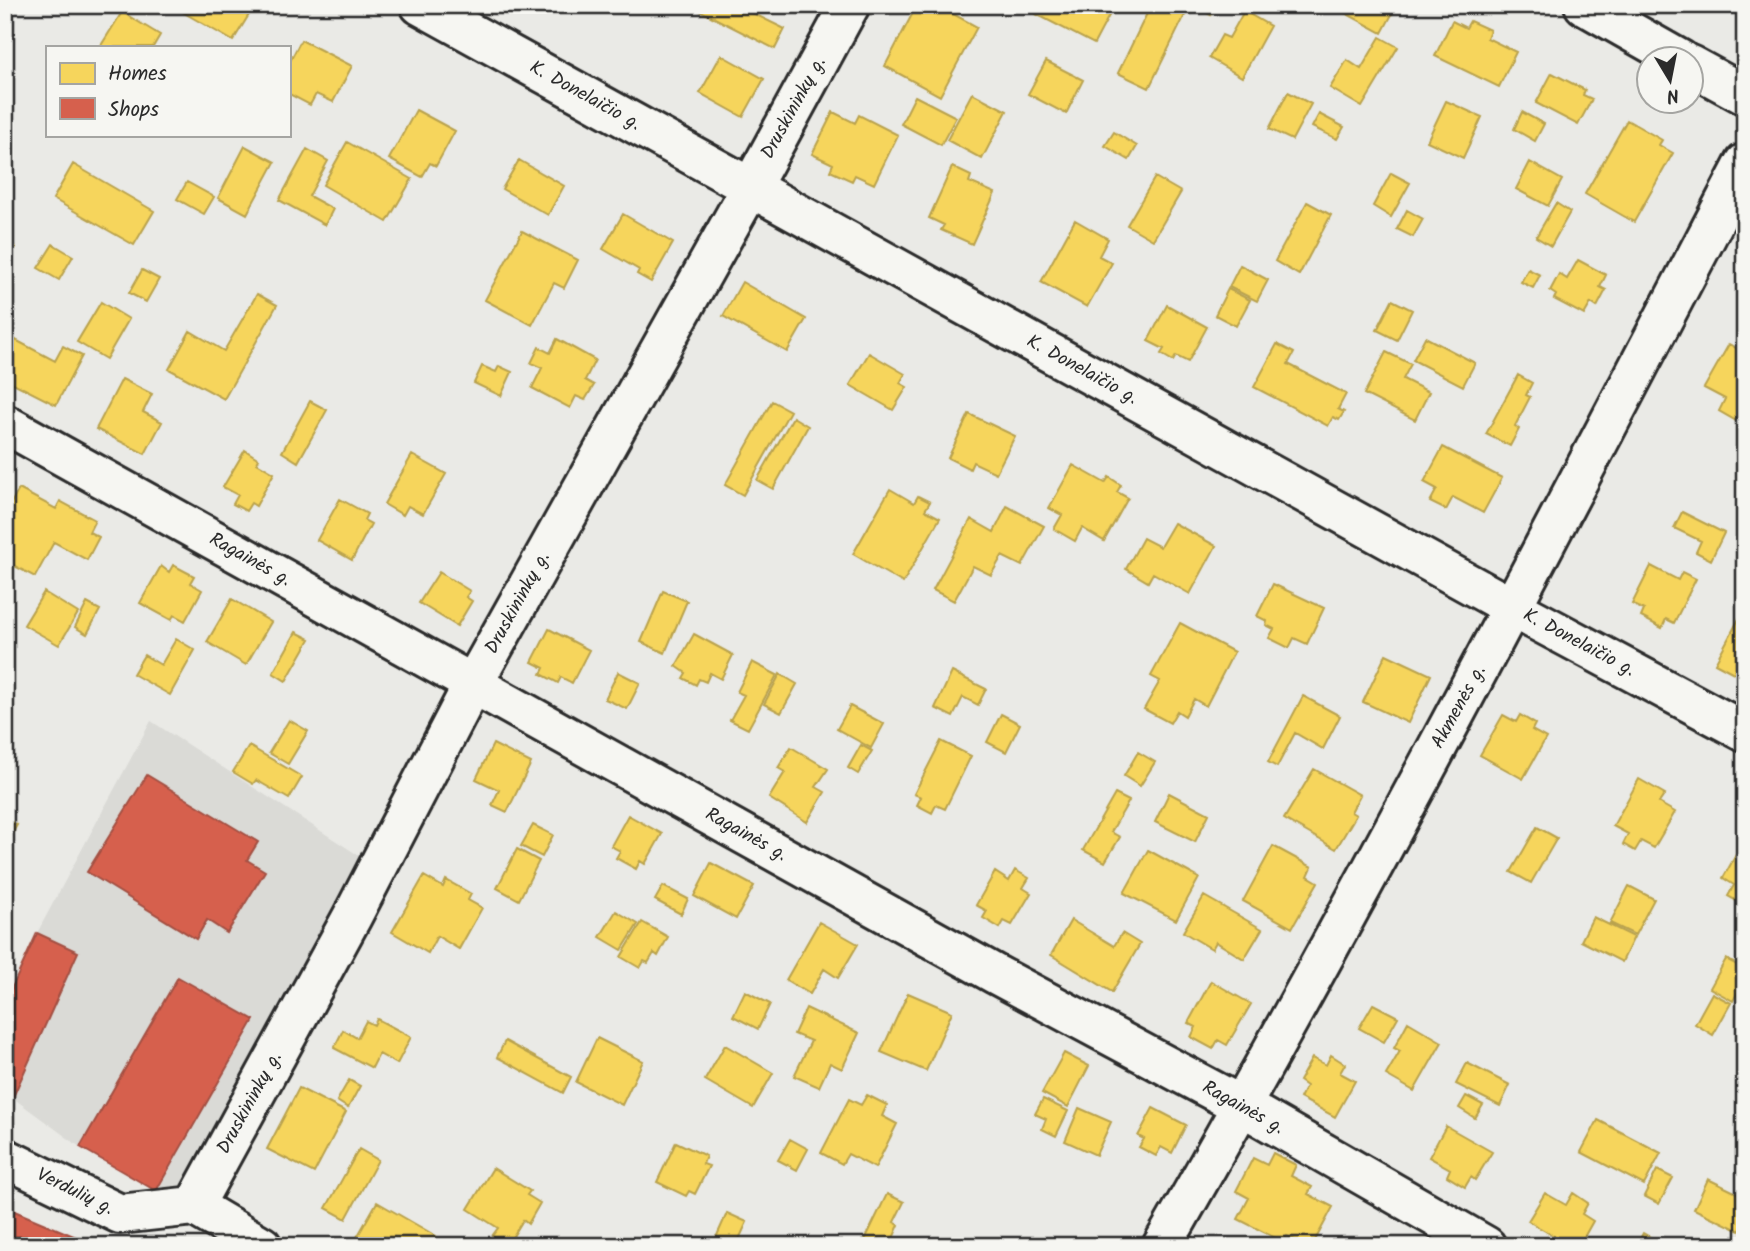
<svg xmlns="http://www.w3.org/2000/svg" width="1750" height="1251" viewBox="0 0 1750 1251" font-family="Kalam,sans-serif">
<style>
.built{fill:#dadad6}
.homes{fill:#f6d55c;stroke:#b9a24d;stroke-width:2}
.shops{fill:#d6604d;stroke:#a35043;stroke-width:2}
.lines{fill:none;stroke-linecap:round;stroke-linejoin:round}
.minor-casing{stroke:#2b2b2b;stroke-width:44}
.minor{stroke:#f6f6f2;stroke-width:38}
.labels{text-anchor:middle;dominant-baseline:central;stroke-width:7;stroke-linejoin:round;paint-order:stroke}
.street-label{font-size:19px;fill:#2b2b2b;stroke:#f6f6f2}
</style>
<rect width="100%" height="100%" fill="#eaeae6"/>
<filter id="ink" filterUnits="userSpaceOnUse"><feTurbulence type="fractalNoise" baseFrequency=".0143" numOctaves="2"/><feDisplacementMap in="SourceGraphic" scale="14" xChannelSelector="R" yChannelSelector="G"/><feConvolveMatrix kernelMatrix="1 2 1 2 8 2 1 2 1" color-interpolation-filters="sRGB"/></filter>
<g filter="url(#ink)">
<path class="built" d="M151,721L378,868L194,1206L156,1191L80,1147L13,1098L5,1094V1003L37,933Z"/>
<path class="homes" d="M182,5H237L250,13L233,41L179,10Z
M689,5H736L785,29L775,49Z
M917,5H937L977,27L940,96L885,66Z
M1035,5H1102L1112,10L1094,44L1032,12Z
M1151,5H1190L1149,88L1118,73Z
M1192,5H1215L1211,15Z
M1343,5H1397L1382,33L1340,10Z
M1244,11L1270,26L1242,77L1209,58L1222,35L1229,38Z
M122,12L160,35L153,47H100Z
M1452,21L1466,28L1470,21L1490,30L1487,38L1516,52L1499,87L1435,56Z
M1380,37L1398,47L1362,107L1330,88L1347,60L1361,69Z
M301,40L352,66L333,102L316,94L310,105L289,94V63Z
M721,55L764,79L743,117L700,93Z
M1046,61L1083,80L1066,114L1028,94Z
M1552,73L1585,90L1583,95L1592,99L1578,125L1536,103Z
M1288,92L1311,104L1292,140L1269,129Z
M972,93L1007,111L982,159L947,140Z
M915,96L956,117L941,145L901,124Z
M1446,101L1482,117L1463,158L1427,141Z
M416,110L455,131L436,166L430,163L422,177L389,159Z
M833,112L855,123L859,115L898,135L874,184L855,175L852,181L830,171L833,164L812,154Z
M1522,112L1544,124L1535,141L1514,129Z
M1319,114L1344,127L1337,139L1312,127Z
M1627,120L1662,140L1659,145L1673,153L1634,222L1585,194Z
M1114,132L1137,146L1129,160L1105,146Z
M347,142L412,179L387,222L323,185Z
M245,146L275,162L247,214L218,198Z
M307,149L328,161L309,196L333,209L325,225L279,200Z
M519,160L564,186L548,215L502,189Z
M1530,162L1562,180L1548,206L1516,189Z
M73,164L154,211L134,245L53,199Z
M952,167L971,176L969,182L995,193L972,244L941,230L944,225L929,218Z
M1391,173L1410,183L1391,217L1373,206Z
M1155,177L1181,192L1153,240L1127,225Z
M187,182L214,197L204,214L177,199Z
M1307,202L1331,215L1299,275L1275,261Z
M1556,203L1570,212L1551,246L1536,237Z
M1407,210L1423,219L1413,237L1397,229Z
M623,214L673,243L651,282L637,274L639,270L603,249Z
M1075,220L1108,239L1099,256L1112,263L1087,307L1041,282Z
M522,231L578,260L564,288L554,283L532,325L485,300Z
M5,242L15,247L5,265Z
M53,244L73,256L59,280L38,268Z
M1578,260L1606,275L1600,287L1606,290L1597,307L1591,303L1584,315L1554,299L1556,295L1550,291L1559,274L1567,279Z
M1240,265L1268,280L1257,301L1229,287Z
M1528,269L1540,275L1533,288L1521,282Z
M142,270L159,279L146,302L129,293Z
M742,282L806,319L787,352L723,316Z
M1228,289L1250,300L1236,326L1215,315Z
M257,294L277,305L224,399L169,369L190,331L224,351Z
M1392,300L1412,310L1397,340L1377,330Z
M101,302L129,319L106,359L77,342Z
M1167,305L1207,327L1188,362L1176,356L1173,361L1161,354L1164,349L1148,341Z
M8,336L55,361L63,346L82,356L56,405L5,379V341Z
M1425,337L1475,363L1463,386L1413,360Z
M557,339L595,360L585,380L594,385L585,400L576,396L570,408L532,388L542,368L531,363L539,347L550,353Z
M1277,344L1294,353L1288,364L1346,394L1338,409L1344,412L1339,420L1333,417L1328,426L1254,387Z
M1729,344L1745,353V426L1719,411L1725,399L1704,388Z
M1386,352L1411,364L1403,379L1429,392L1415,420L1364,394Z
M869,353L905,374L900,383L907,387L893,410L850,385Z
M482,366L496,372L499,366L512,372L501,396L474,383Z
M1518,375L1532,383L1526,395L1530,397L1515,426L1519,429L1510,446L1486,434Z
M122,379L152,394L143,412L162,422L145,454L96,429Z
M310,401L327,410L298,462L282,452Z
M772,401L790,411L743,495L725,485Z
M969,414L1015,436L996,473L973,462L970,469L948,458Z
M793,417L808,426L773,489L757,480Z
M1443,447L1502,478L1483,513L1453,497L1446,510L1430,502L1437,489L1424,482Z
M245,450L259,459L257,463L274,473L256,506L251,503L246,511L233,504L238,495L223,487Z
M412,455L446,474L423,514L408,506L403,515L384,504Z
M1073,465L1105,483L1109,477L1121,485L1117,492L1128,498L1104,541L1082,528L1075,541L1054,529L1062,515L1049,508Z
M19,489L56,509L60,501L95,520L89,532L99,537L87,560L54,542L35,577L5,561V514Z
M890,489L914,503L918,496L930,502L925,510L940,518L903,583L853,554Z
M340,499L367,514L364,520L371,524L352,560L317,540Z
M1007,506L1044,526L1022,566L1002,556L991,575L973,566L954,601L933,590L971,519L994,532Z
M1682,512L1724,533L1711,560L1696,552L1701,541L1674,528Z
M1174,523L1216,546L1190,594L1153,573L1148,582L1126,569L1143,538L1160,547Z
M173,565L194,576L190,583L202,590L185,621L174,615L171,620L140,603L161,566L169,572Z
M1651,566L1678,580L1682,572L1696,579L1674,623L1666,619L1662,628L1641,617L1644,610L1632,604Z
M439,572L470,591L466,597L472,601L457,626L419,603Z
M1273,584L1324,608L1307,644L1294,638L1289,648L1269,638L1274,629L1266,625L1267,621L1257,616Z
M663,591L687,601L665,653L641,642Z
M44,592L78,613L59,645L24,625Z
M232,599L271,622L246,665L207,642Z
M87,603L100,610L87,634L75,627Z
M1740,617L1745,620V679L1715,663Z
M1180,623L1234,652L1206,706L1194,699L1185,716L1177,711L1170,723L1144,709L1160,681L1151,676Z
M549,629L589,650L572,683L561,677L558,683L541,674L544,668L532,662Z
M296,632L310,639L286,681L273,673Z
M694,634L733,655L721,679L710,673L706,682L699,679L696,685L683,678L686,673L676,666Z
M176,639L195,650L170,695L133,674L144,655L161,665Z
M1386,654L1431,675L1408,723L1363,702Z
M752,662L777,675L748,729L730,720L744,695L737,692Z
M618,672L640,683L627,709L605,699Z
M952,672L986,689L978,705L963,697L953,717L935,708Z
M780,674L797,684L781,713L764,704Z
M1303,696L1340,716L1323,749L1295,733L1277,767L1268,762Z
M850,706L884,724L871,748L837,729Z
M1001,714L1020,724L1006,752L987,742Z
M1503,715L1516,722L1520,715L1535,724L1532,730L1546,738L1523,779L1480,755Z
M289,720L308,731L288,764L269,753Z
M941,741L971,756L945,809L936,805L932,813L917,805L921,797L914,794Z
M493,744L531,763L507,812L492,805L499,790L476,779Z
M861,745L872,751L858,774L848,768Z
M249,746L302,777L289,799L256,780L253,784L233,772Z
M791,747L828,769L816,787L825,792L807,822L769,798L785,772L778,768Z
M1138,752L1155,762L1140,786L1124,776Z
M1314,769L1360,795L1351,812L1356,815L1336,849L1284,819Z
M1639,779L1665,794L1659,803L1675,812L1654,848L1641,841L1635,851L1623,844L1628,834L1613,826Z
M1169,793L1209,814L1195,842L1155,822Z
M1115,794L1129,801L1111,832L1120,837L1105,862L1083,850Z
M628,815L662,834L645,864L640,861L636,869L616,858L620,851L611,846Z
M5,819L17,825L5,846Z
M533,825L553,835L542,857L521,846Z
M1537,827L1557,838L1531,883L1511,872Z
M1273,846L1312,867L1308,876L1318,882L1292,928L1243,901Z
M1741,846L1745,848V899L1742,904L1728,896L1734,885L1723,878Z
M517,849L539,861L519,900L497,888Z
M1148,850L1199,878L1176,920L1124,893Z
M711,863L754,886L736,919L694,896Z
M1015,870L1029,878L1023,888L1031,893L1012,925L1004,921L1000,928L983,918L987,911L976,905L995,872L1009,881Z
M424,876L443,887L446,880L471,894L468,900L482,908L459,949L437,936L428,953L392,932Z
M663,886L688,899L681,914L655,900Z
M1629,886L1654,899L1635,935L1610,923Z
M1204,896L1262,929L1244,959L1216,942L1212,949L1183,932Z
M616,911L638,924L622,950L600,937Z
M1593,917L1634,937L1622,962L1581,941Z
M1071,920L1114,946L1122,933L1140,944L1112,992L1051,955Z
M642,922L668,937L658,956L654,953L648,963L644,961L640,968L621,957Z
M819,922L858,944L838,978L824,969L810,994L786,980Z
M1726,959L1745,969V979L1733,1001L1710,988Z
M1211,981L1251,1004L1227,1045L1218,1040L1213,1049L1191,1037L1196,1027L1188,1023Z
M745,991L770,1004L758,1029L733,1016Z
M908,993L952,1012L926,1071L881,1052Z
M1712,993L1731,1003L1713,1035L1695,1024Z
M1373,1004L1398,1017L1384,1042L1359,1028Z
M806,1008L859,1033L842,1069L830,1063L819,1087L794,1076L811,1041L794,1034Z
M377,1019L411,1037L397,1064L379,1054L372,1068L334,1048L343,1030L357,1038L366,1021L374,1025Z
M1408,1022L1442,1042L1414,1091L1386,1075L1400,1051L1394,1048Z
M597,1038L643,1061L622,1105L576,1082Z
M505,1041L571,1077L563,1093L497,1057Z
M725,1045L773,1073L753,1108L705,1080Z
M1064,1053L1089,1066L1068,1107L1042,1093Z
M1331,1055L1345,1064L1340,1073L1355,1081L1335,1117L1300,1098L1306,1086L1299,1081L1312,1058L1326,1065Z
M1467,1063L1510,1085L1500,1106L1456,1084Z
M349,1080L360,1086L348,1108L337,1101Z
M299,1088L346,1112L314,1173L267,1149Z
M867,1095L887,1105L882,1116L897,1124L875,1168L848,1154L842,1164L821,1153L849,1099L861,1105Z
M1466,1096L1483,1105L1475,1118L1459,1108Z
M1043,1099L1068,1111L1056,1136L1042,1129L1046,1119L1035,1114Z
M1079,1108L1111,1122L1096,1155L1065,1141Z
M1153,1108L1186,1125L1172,1153L1161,1147L1156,1156L1139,1147L1144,1139L1138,1136Z
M1598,1120L1661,1153L1644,1185L1581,1152Z
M1446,1126L1492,1152L1475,1180L1471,1177L1465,1187L1447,1176L1450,1169L1429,1157Z
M790,1139L808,1149L797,1170L778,1160Z
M676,1142L706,1156L703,1164L709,1166L695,1194L689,1191L686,1196L657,1182Z
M359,1149L378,1160L346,1219L326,1208Z
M1273,1153L1296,1165L1291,1176L1312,1187L1308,1194L1333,1207L1312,1246H1306L1287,1236L1283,1242L1238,1219L1249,1198L1236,1191L1253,1158L1267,1165Z
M493,1168L530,1191L527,1195L540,1203L528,1224L523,1220L507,1246L492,1236L498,1228L468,1209Z
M1657,1170L1673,1178L1659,1204L1644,1196Z
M1708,1179L1745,1197V1220L1740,1231L1694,1209Z
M1545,1193L1566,1205L1573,1193L1588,1203L1582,1214L1593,1221L1579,1246H1571L1528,1221Z
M887,1194L904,1202L894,1222L899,1225L891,1243L885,1240L882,1246H862Z
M377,1202L436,1236L430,1246H352Z
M727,1213L747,1222L736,1246H729L715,1240Z
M1643,1233L1666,1246H1636Z"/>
<path class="shops" d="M147,775L258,842L247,860L265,871L227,933L207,920L196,939L87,872Z
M37,933L78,952L13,1097L5,1094V1003Z
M178,977L254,1020L156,1191L80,1147Z
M5,1207L95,1245L5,1246Z"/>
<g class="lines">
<g class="minor-casing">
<path id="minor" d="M420,5L1513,608L1745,732
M1584,5L1681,60
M1690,65L1745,95
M5,424L995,974L1242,1106L1486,1246
M5,1158L120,1214L194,1206L262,1246
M194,1206L352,917L473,684L751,187L850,5
M1162,1246C1366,890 1555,526 1745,163"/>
</g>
<use href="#minor" class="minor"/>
</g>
</g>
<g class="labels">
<g class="street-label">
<text transform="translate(585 96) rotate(29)">K. Donelaičio g.</text>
<text transform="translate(794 108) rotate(-61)">Druskininkų g.</text>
<text transform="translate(1082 370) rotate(29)">K. Donelaičio g.</text>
<text transform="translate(250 560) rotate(29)">Ragainės g.</text>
<text transform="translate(518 603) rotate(-61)">Druskininkų g.</text>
<text transform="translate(1579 643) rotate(28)">K. Donelaičio g.</text>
<text transform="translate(1459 707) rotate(-61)">Akmenės g.</text>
<text transform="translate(746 835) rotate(29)">Ragainės g.</text>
<text transform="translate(250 1103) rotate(-61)">Druskininkų g.</text>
<text transform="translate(1243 1108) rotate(29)">Ragainės g.</text>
<text transform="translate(75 1192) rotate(26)">Verdulių g.</text>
</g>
</g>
<rect width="1750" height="1251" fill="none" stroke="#f6f6f2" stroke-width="28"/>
<rect x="14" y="14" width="1722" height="1223" fill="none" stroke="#2b2b2b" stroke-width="2.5" filter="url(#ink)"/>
<rect x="46" y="46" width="245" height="91" fill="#f6f6f2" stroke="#a5a5a2" stroke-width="2"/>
<rect x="60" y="63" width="35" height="21" fill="#f6d55c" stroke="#a5a5a2" stroke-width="2"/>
<text x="108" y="80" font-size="21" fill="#2b2b2b">Homes</text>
<rect x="60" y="98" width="35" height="21" fill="#d6604d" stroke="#a5a5a2" stroke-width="2"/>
<text x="108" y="116" font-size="21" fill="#2b2b2b">Shops</text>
<g transform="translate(1670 80) rotate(170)"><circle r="33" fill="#f6f6f2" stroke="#a5a5a2" stroke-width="2"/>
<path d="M0-5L12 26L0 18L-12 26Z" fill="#2b2b2b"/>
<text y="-10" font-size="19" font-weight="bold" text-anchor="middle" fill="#2b2b2b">N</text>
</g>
</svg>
